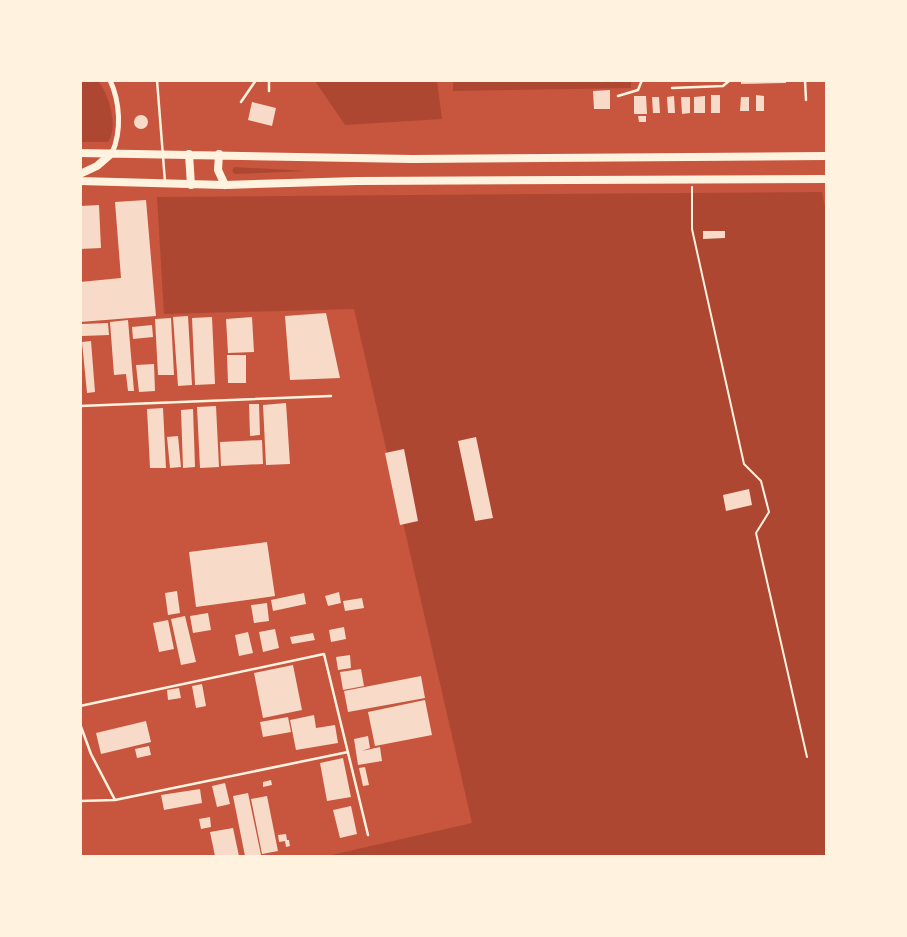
<svg xmlns="http://www.w3.org/2000/svg" width="907" height="937" viewBox="0 0 907 937" font-family="'Source Serif 4',serif">
<style>
.green{fill:#ae4732}
.building{fill:#f7dbc8}
.lines{fill:none;stroke-linecap:round;stroke-linejoin:round}
.path{stroke:#fff3e0;stroke-width:2}
.service{stroke:#fff3e0;stroke-width:2.5}
.minor{stroke:#fff3e0;stroke-width:5}
.primary{stroke:#fff3e0;stroke-width:8}
</style>
<rect width="100%" height="100%" fill="#c8553d"/>
<path class="green" d="M80,81H98C109,94 119,127 108,142H81Z
M315,81H437L442,119L345,125Z
M631,81V88L453,91V81Z
M234,167L307,171L235,174L232,171Z
M822,192L827,218L826,856H327L472,823L354,309L164,314L157,197Z"/>
<path class="building" d="M741,80H786V83L741,84Z
M610,90V109H594L593,91Z
M711,95H720V113H711Z
M756,95L764,96V111H756Z
M634,96H646L647,114H634Z
M674,96L675,113H668L667,97Z
M705,96V113H694V97Z
M652,97H659L660,113H653Z
M681,97H690V113L682,114Z
M741,97H749V111H740Z
M252,102L276,108L272,126L248,120Z
M134 122a7 7 0 1 1 14 0a7 7 0 1 1-14 0Z
M638,116H646V122H639Z
M146,200L156,316L80,322V282L121,278L115,202Z
M99,205L101,248L80,249V206Z
M703,231H725V238L703,239Z
M326,313L340,378L290,380L285,316Z
M188,316L192,385L178,386L173,317Z
M212,317L215,384L195,385L192,318Z
M252,317L254,352L228,353L226,319Z
M171,318L174,375H158L155,319Z
M128,320L134,391H128L126,374L114,375L110,322Z
M108,323L109,335L82,336V324Z
M152,325L153,337L133,339L132,327Z
M91,341L95,392L87,393L82,342Z
M227,355H246V383H228Z
M154,364L155,391L139,392L136,365Z
M286,403L290,464L266,465L263,405Z
M249,404H259L260,435L250,436Z
M216,406L219,467L200,468L197,407Z
M163,408L166,468H150L147,409Z
M193,409L195,467L183,468L181,410Z
M178,436L181,467L170,468L167,437Z
M476,437L493,518L475,521L458,441Z
M262,440L263,464L221,466L220,442Z
M404,449L418,521L400,525L385,453Z
M749,489L752,505L726,511L723,495Z
M267,542L275,596L196,607L189,552Z
M177,591L180,613L168,615L165,593Z
M339,592L341,603L328,606L325,596Z
M304,593L306,604L273,611L271,600Z
M362,598L364,608L345,611L343,601Z
M267,603L269,621L254,623L251,605Z
M208,613L211,630L193,633L190,616Z
M185,616L196,662L181,665L171,619Z
M168,620L174,649L159,652L153,623Z
M344,627L346,639L331,642L329,630Z
M275,629L279,648L263,652L259,632Z
M248,632L253,653L239,656L235,635Z
M313,633L315,640L292,644L290,637Z
M350,655L351,668L338,670L336,657Z
M293,665L302,710L263,718L254,673Z
M361,669L364,686L343,690L340,672Z
M421,676L425,698L348,712L344,691Z
M202,684L206,706L196,708L192,686Z
M179,688L181,698L168,700L167,690Z
M425,700L432,735L375,746L368,712Z
M314,715L316,728L335,725L338,743L296,750L290,720Z
M288,717L291,732L263,737L260,722Z
M146,721L151,742L101,754L96,733Z
M368,736L370,748L362,751L380,747L382,761L358,765L354,739Z
M149,746L151,755L137,758L135,749Z
M343,758L351,797L327,801L320,763Z
M365,767L369,785L363,786L359,768Z
M271,780L272,785L263,787V782Z
M225,783L230,804L217,807L212,786Z
M200,789L202,803L164,810L161,795Z
M248,793L261,855L252,856H245L233,796Z
M267,796L278,851L262,854L251,799Z
M351,806L357,834L340,838L333,810Z
M210,817L211,827L201,829L199,819Z
M233,828L239,856H215L210,832Z
M286,834L287,840H289L290,846L286,847L285,841L279,842L278,835Z"/>
<g class="lines">
<path class="path" d="M692,187V229L744,464L761,481L769,512L756,533L807,757"/>
<path class="service" d="M157,80L165,182
M269,80V91
M805,80L806,100
M672,88L723,86L730,80
M618,96L638,90L642,80
M241,102L256,80
M80,406L331,396
M80,706L324,654L368,835
M80,724L91,754L115,800L80,801
M115,800L348,752"/>
<path class="minor" d="M110,80C120,102 122,131 112,153"/>
<path class="primary" d="M80,153L412,159L827,156
M189,154L191,185
M219,154L218,170L225,185
M80,174L97,166L112,153
M80,181L225,185L357,181L827,179"/>
</g>
<rect width="907" height="937" fill="none" stroke="#fff3e0" stroke-width="164"/>
</svg>
